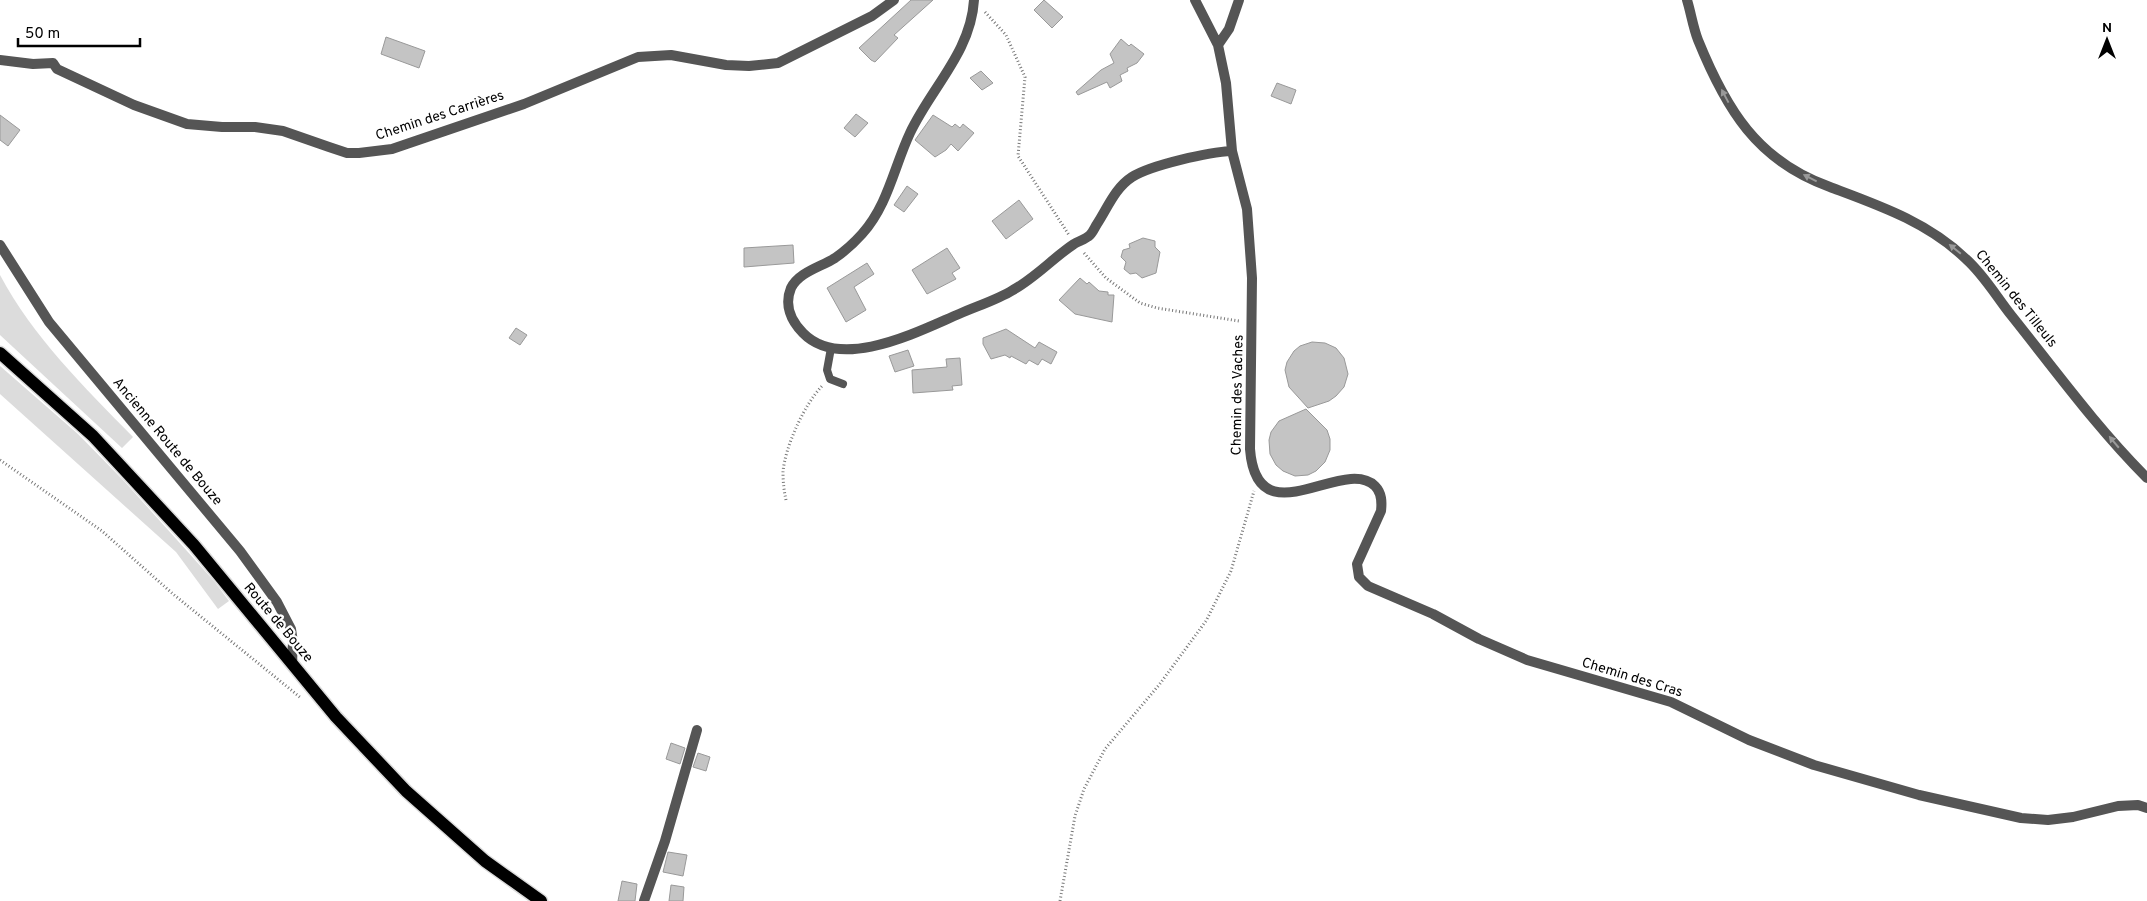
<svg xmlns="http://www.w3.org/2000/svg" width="2147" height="901" viewBox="0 0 2147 901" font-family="Overpass,sans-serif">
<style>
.green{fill:#dcdcdc}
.building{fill:#c4c4c4;stroke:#999}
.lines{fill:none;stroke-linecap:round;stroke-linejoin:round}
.primary-casing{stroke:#dbdbdb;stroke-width:15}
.path{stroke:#777;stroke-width:3;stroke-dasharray:1 2.5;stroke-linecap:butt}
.lane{stroke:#555;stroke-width:8}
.street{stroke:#555;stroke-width:10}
.primary{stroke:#000;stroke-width:12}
.oneway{fill:#999}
.labels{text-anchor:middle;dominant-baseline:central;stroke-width:4.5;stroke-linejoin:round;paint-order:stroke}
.street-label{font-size:14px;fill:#000;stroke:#fff}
</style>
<rect width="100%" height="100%" fill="#fff"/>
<path class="green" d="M0,275C33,337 84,387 133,437L122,448L0,335Z
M0,366L78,434L124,481L214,581L229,601L218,609L176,552L0,394Z"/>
<path class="building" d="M911,0H933L894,35L898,38L875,62L871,60L859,48Z
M1044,0L1063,17L1052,28L1034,10Z
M386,37L425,51L419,68L381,54Z
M1121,39L1129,46L1131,44L1144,54L1137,63L1127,68L1128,71L1120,75L1122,81L1110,88L1107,82L1078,95L1076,92L1101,70L1114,63L1110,54Z
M981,71L993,83L982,90L970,78Z
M1277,83L1296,90L1291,104L1271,96Z
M856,114L868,123L855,137L844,128Z
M0,115L20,130L8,146L0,140Z
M933,115L952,127L955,124L960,128L963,124L974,133L958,151L951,144L946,150L935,157L915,140Z
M907,186L918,194L904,212L894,205Z
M1019,200L1033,219L1006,239L992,221Z
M1143,238L1155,241V247L1160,252L1156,273L1142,278L1136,273L1130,274L1124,269L1126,262L1121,257L1123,250L1130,248L1129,244Z
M793,245L794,263L744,267V248Z
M947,248L960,268L952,273L956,279L927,294L912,270Z
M867,263L874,274L854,287L866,310L846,322L827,288Z
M1080,278L1087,284L1089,282L1099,291L1108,292V295H1114L1112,322L1075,314L1059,300Z
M516,328L527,335L520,345L509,338Z
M1006,329L1035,348L1039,342L1057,352L1051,364L1042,359L1038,365L1029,360L1026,364L1011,356L1010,358L1005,355L991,359L983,344V338Z
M1312,342L1325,343L1336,348L1344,358L1348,374L1344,387L1336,396L1329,401L1308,408L1289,387L1285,370L1287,362L1294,351L1300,346Z
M908,350L914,366L895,372L889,356Z
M960,358L962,385L952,386L953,390L913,393L912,370L947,367L946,359Z
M1306,409L1327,430L1330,439V450L1325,462L1316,471L1308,475L1295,476L1283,471L1276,465L1270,454L1269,440L1271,432L1279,421Z
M671,743L685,748L680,764L666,759Z
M698,753L710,757L706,771L693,767Z
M668,852L687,855L683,876L663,872Z
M622,881L637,884L635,901H618Z
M671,885L684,887L683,901H669Z"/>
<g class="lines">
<g class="primary-casing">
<path id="primary" d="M0,353L93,436L194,545L336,717L406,791L485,861L541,901"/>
</g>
<path class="path" d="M985,12L1006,35L1025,77L1018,156L1069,235
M1084,253L1106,278L1140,303L1157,308L1239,321
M0,460L102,531L173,594L301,698
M786,500C784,491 783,482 783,472C785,447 804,405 822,386
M1060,901L1075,816L1084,789L1105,749L1159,685L1206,621L1231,571L1254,491"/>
<path class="lane" d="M831,348L827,370L830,379L843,384"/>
<path class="street" d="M974,0C971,52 931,88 910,133C894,167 888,205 862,234C854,243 845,251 835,258C821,267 799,272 791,288C784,305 791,321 803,333C841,372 919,331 959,314C977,306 997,300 1013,290C1035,278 1053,258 1074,244C1079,241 1086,239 1090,235C1093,232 1095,227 1097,224C1108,207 1115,188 1132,177C1151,165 1209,152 1232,151
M1195,0L1218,45L1226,83L1232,151L1247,209L1252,278L1250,449C1257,540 1343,455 1375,486C1382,493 1382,502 1381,511L1357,564L1359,577L1368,586L1433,614L1479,639L1527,660L1671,702L1749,740L1814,765L1919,795L2021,818L2048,820L2073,817L2118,806L2138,805L2147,808
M1687,0C1691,13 1693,27 1698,40C1726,109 1757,161 1830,187C1878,205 1928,222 1966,259C1984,275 1996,296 2011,315C2055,370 2097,428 2147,478
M1218,45L1229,29L1239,0
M0,60L33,64L53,63L57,69L134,105L187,124L222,127H255L283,131L329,147L347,153H359L392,149L524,104L638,57L671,55L726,65L749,66L778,63L872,16L894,0
M0,245L49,322L240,551L277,602L291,629L293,642L292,663
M644,901L665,841L697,730"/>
<use href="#primary" class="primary"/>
</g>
<defs><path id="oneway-solid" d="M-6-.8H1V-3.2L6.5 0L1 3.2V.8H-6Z" transform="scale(1.25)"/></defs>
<g class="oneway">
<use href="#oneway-solid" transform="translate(1725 96) rotate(-118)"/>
<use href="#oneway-solid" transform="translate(1810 178) rotate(-153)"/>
<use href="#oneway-solid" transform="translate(1955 249) rotate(-141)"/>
<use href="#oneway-solid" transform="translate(2114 442) rotate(-130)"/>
</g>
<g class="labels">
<g class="street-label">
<text transform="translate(440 116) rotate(-18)">Chemin des Carrières</text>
<text transform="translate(2016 299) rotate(51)">Chemin des Tilleuls</text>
<text transform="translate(1238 395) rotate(-89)">Chemin des Vaches</text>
<text transform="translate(167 442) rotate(50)">Ancienne Route de Bouze</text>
<text transform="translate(278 623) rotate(50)">Route de Bouze</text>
<text transform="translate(1632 678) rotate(17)">Chemin des Cras</text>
</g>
</g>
<g transform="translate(2107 40)" stroke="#ffffff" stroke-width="4" paint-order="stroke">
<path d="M0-4L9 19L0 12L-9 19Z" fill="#000000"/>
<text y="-8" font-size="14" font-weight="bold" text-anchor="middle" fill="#000000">N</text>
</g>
<path d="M18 38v8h122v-8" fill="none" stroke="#000000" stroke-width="2.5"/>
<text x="25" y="38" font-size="15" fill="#000000" stroke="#ffffff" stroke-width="4" paint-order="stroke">50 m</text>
</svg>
